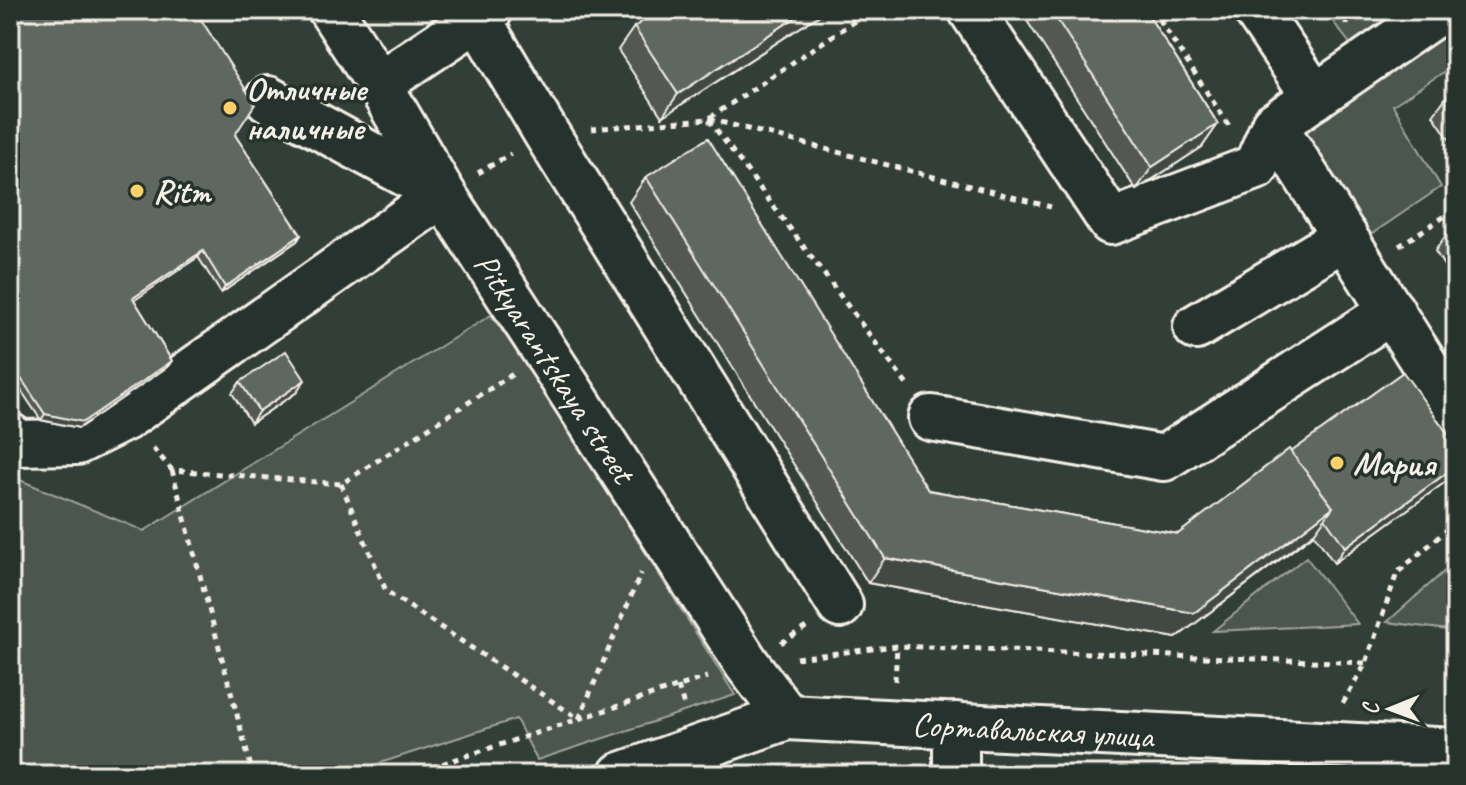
<svg xmlns="http://www.w3.org/2000/svg" width="1466" height="785" font-family="Caveat,sans-serif">
	<style>
		.green { fill: #4c564f; stroke: #a0a49c; stroke-width: 2 }
		.lines { fill: none; stroke-linecap: round; stroke-linejoin: round }
		.minor-casing { stroke: #f4f1e8; stroke-width: 50 }
		.path { stroke: #f4f1e8; stroke-width: 5; stroke-dasharray: 6 6; stroke-linecap: butt }
		.minor { stroke: #26332d; stroke-width: 44 }
		.wall { fill: #525953; stroke: #f4f1e8; stroke-width: 2 }
		.shaded-wall { fill: #424944; stroke: #f4f1e8; stroke-width: 2 }
		.building { fill: #5f6861; stroke: #f4f1e8; stroke-width: 2 }
		.poi-dot { fill: #ffd166; stroke: #26332d; stroke-width: 3 }
		.labels { text-anchor: middle; stroke-width: 7; stroke-linejoin: round; paint-order: stroke }
		.poi-label { font-size: 34px; font-weight: bold; fill: #f4f1e8; stroke: #26332d; text-anchor: start }
		.street-label { font-size: 34px; fill: #f4f1e8; stroke: #26332d }
	</style>
	<rect width="100%" height="100%" fill="#323e38"/>
	<filter id="ink" filterUnits="userSpaceOnUse"><feTurbulence type="fractalNoise" baseFrequency=".0125" numOctaves="2"/><feDisplacementMap in="SourceGraphic" scale="16" xChannelSelector="R" yChannelSelector="G"/><feConvolveMatrix kernelMatrix="1 2 1 2 8 2 1 2 1" color-interpolation-filters="sRGB"/></filter>
	<g filter="url(#ink)">
		<g class="green">
			<polygon points="1324,10 1421,10 1358,54"/>
			<polygon points="1456,11 1456,64 1393,105 1441,187 1354,246 1286,130"/>
			<polygon points="491,315 533,374 735,695 537,760 516,719 343,775 23,775 10,745 10,476 144,531"/>
			<polygon points="1306,557 1358,624 1213,631"/>
			<polygon points="1456,561 1456,631 1387,622"/>
		</g>
		<g class="lines">
			<defs>
				<g id="minor">
					<path id="s1" d="M331 10 379 84 443 194 747 664 787 717"/>
					<polyline points="473,10 546,133 840,605"/>
					<polyline points="971,10 1111,222 1256,167 1274,125 1441,10"/>
					<polyline points="1256,10 1315,97"/>
					<polyline points="379,84 490,10"/>
					<polyline points="1274,125 1456,414"/>
					<polyline points="1196,327 1345,237"/>
					<polyline points="931,418 1164,458 1392,311"/>
					<polyline points="10,436 15,443 77,442 125,418 443,194 268,99"/>
					<path id="s2" d="M621 775 787 717 1456 751"/>
					<polyline points="956,775 956,725"/>
				</g>
			</defs>
			<use href="#minor" class="minor-casing"/>
			<g class="path">
				<polyline points="1153,10 1229,126"/>
				<polyline points="1346,25 1348,10"/>
				<polyline points="709,119 1051,207"/>
				<polyline points="709,120 907,385"/>
				<polyline points="591,129 708,119 871,10"/>
				<polyline points="478,173 511,154"/>
				<polyline points="1399,246 1456,209"/>
				<polyline points="153,448 172,470 341,484 513,374"/>
				<polyline points="172,470 253,775"/>
				<polyline points="341,484 386,591 579,719 641,573"/>
				<polyline points="781,643 806,627"/>
				<polyline points="796,658 897,646 1366,663"/>
				<polyline points="895,681 897,646"/>
				<polyline points="678,687 685,709"/>
				<polyline points="1343,703 1366,663 1397,573 1456,522"/>
				<polyline points="408,775 707,677"/>
				<polyline points="891,775 891,763"/>
			</g>
			<use href="#minor" class="minor"/>
		</g>
		<g class="wall">
			<polygon points="10,10 235,135 301,235 297,241 221,293 198,257 134,300 172,361 167,367 79,428 41,420 10,374"/>
			<polygon points="827,10 662,117 618,50 634,27"/>
			<polygon points="1020,10 1145,10 1218,124 1202,147 1136,190"/>
			<polygon points="1456,88 1456,149 1433,115 1450,92"/>
			<polygon points="646,177 928,490 1178,534 1291,452 1456,445 1456,474 1334,563 1314,534 1176,638 868,583 629,202"/>
			<polygon points="1456,224 1456,285 1435,251 1452,226"/>
			<polygon points="240,382 297,392 251,423 232,393"/>
		</g>
		<g class="shaded-wall">
			<polygon points="807,10 827,10 662,117 678,94"/>
			<polygon points="1218,124 1202,147 1136,190 1152,167"/>
			<polygon points="301,235 297,241 221,293 225,287"/>
			<polygon points="203,251 198,257 129,304 133,298"/>
			<polygon points="172,361 167,367 79,428 41,420 45,414"/>
			<polygon points="305,380 297,392 251,423 259,411"/>
			<polygon points="1456,466 1455,475 1334,563 1345,547"/>
			<polygon points="1333,507 1315,532 1176,638 868,583 885,558 1194,613"/>
		</g>
		<g class="building">
			<polygon points="10,10 195,10 255,104 235,135 301,235 225,287 203,251 133,298 172,361 83,422 45,414 10,362"/>
			<polygon points="660,10 807,10 678,94 634,27"/>
			<polygon points="1051,10 1145,10 1218,124 1152,167"/>
			<polygon points="1456,88 1456,102 1450,92"/>
			<polygon points="708,138 928,490 1178,534 1289,449 1333,507 1194,613 885,558 646,177"/>
			<polygon points="286,351 305,380 259,411 240,382"/>
			<polygon points="1403,372 1456,445 1456,466 1345,547 1325,518 1333,507 1291,452"/>
		</g>
	</g>
	<g class="poi-dot">
		<circle cx="230" cy="108" r="8"/>
		<circle cx="137" cy="191" r="8"/>
		<circle cx="1337" cy="463" r="8"/>
	</g>
	<g class="labels">
		<g class="poi-label">
			<text x="246" y="100">Отличные<tspan x="246" dy="39">наличные</tspan></text>
			<text x="153" y="203">Ritm</text>
			<text x="1353" y="475">Мария</text>
		</g>
		<g class="street-label">
			<text dy="12" stroke="none"><textPath href="#s1" startOffset="422">Pitkyarantskaya street</textPath></text>
			<text dy="12" stroke="none"><textPath href="#s2" startOffset="422">Сортавальская улица</textPath></text>
		</g>
	</g>
	<rect width="1466" height="785" fill="none" stroke="#26332d" stroke-width="40"/>
	<rect x="20" y="20" width="1426" height="745" fill="none" stroke="#f4f1e8" stroke-width="3" filter="url(#ink)"/>
	<g transform="translate(1390 709) rotate(269)" stroke="#26332d" stroke-width="6" paint-order="stroke">
	<path d="M0-6L14 30L0 20L-14 30Z" fill="#f4f1e8"/>
	<text y="-12" font-size="22" font-weight="bold" text-anchor="middle" fill="#f4f1e8">С</text>
	</g>
</svg>
